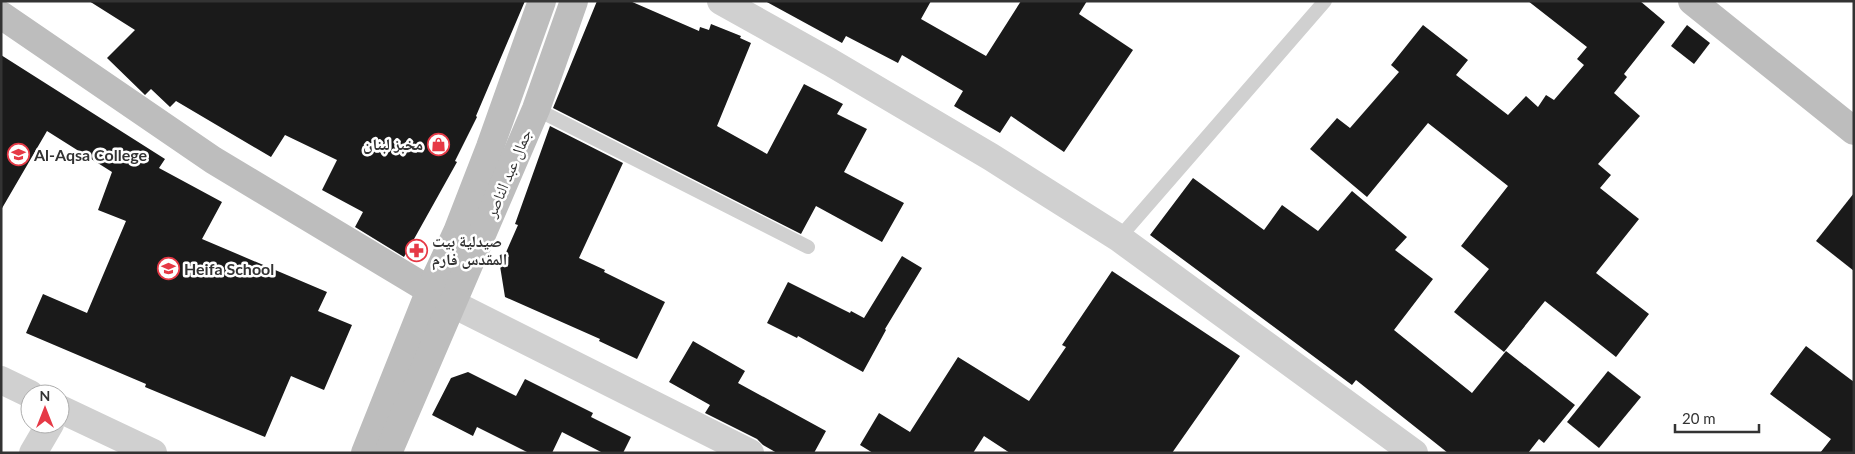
<svg xmlns="http://www.w3.org/2000/svg" width="1855" height="454" font-family="Lato,'Noto Naskh Arabic',sans-serif">
	<style>
		.building { fill: #1a1a1a }
		.lines { fill: none; stroke-linecap: round; stroke-linejoin: round }
		.lane { stroke: #d0d0d0; stroke-width: 14 }
		.street { stroke: #d0d0d0; stroke-width: 28 }
		.secondary { stroke: #bdbdbd; stroke-width: 28 }
		.labels { text-anchor: middle; stroke-width: 5; stroke-linejoin: round; paint-order: stroke }
		.poi-label { font-size: 16px; font-weight: bold; fill: #333; stroke: #fff; text-anchor: start }
		.street-label { font-size: 16px; fill: #333; stroke: #fff }
	</style>
	<rect width="100%" height="100%" fill="#fff"/>
	<g class="building">
		<polygon points="89,1 525,1 476,116 477,117 455,161 457,162 404,257 355,227 363,212 322,190 337,160 285,135 271,157 176,101 170,107 151,89 145,95 107,58 135,30"/>
		<polygon points="597,1 630,1 699,31 700,27 709,30 711,24 741,36 740,38 751,43 717,126 767,154 804,84 843,104 837,114 867,129 844,172 904,203 882,242 816,206 801,234 553,108"/>
		<polygon points="765,1 931,1 921,19 986,56 1021,1 1087,1 1079,14 1133,50 1064,152 1011,116 1000,133 954,106 963,91 902,55 898,63 846,36 842,43"/>
		<polygon points="1528,1 1640,1 1665,22 1624,74 1627,77 1614,93 1640,116 1598,164 1611,175 1600,188 1639,219 1596,273 1649,314 1616,357 1545,301 1504,352 1454,312 1489,269 1461,246 1508,186 1428,123 1367,197 1310,149 1337,118 1350,128 1399,72 1391,65 1423,25 1468,60 1456,75 1508,115 1526,96 1538,107 1546,95 1554,100 1584,65 1577,59 1587,47"/>
		<polygon points="1687,25 1710,43 1694,64 1671,46"/>
		<polygon points="1,55 165,159 159,168 222,202 202,239 327,292 318,311 352,325 324,390 291,376 265,437 145,387 146,384 26,333 43,294 87,313 126,221 98,210 112,172 47,131 1,210"/>
		<polygon points="550,126 623,163 579,258 605,270 604,272 665,302 637,359 599,341 600,339 505,297 500,266 518,225 515,224"/>
		<polygon points="1193,178 1264,230 1282,205 1318,231 1352,191 1407,237 1395,250 1433,279 1394,330 1472,393 1506,351 1575,405 1544,443 1539,439 1528,453 1448,453 1356,380 1352,385 1150,235"/>
		<polygon points="1854,193 1854,271 1816,241"/>
		<polygon points="902,256 922,268 885,329 886,330 863,372 798,336 797,338 767,323 788,282 850,313 851,311 864,318"/>
		<polygon points="1112,271 1240,356 1172,453 1010,453 984,436 973,453 873,453 860,445 879,413 910,432 958,357 1029,401 1066,347 1062,345"/>
		<polygon points="693,341 745,371 738,383 826,431 814,453 777,453 763,445 757,439 705,413 710,405 669,382"/>
		<polygon points="1806,346 1854,382 1854,453 1820,453 1831,439 1770,394"/>
		<polygon points="1608,371 1641,397 1599,448 1567,422"/>
		<polygon points="468,372 516,396 525,379 593,413 591,417 631,437 623,453 603,453 562,432 552,453 529,453 477,427 473,436 432,415 451,378"/>
	</g>
	<g class="lines">
		<g class="lane">
			<polyline points="536,109 808,247"/>
			<polyline points="1119,238 1325,1"/>
		</g>
		<g class="street">
			<polyline points="721,1 830,62 991,157 1119,238 1414,453"/>
			<polyline points="451,303 750,453"/>
			<polyline points="1,380 30,394"/>
			<polyline points="60,409 153,453"/>
			<polyline points="33,453 50,424"/>
		</g>
		<g class="secondary">
			<polyline points="1692,1 1854,131"/>
			<polyline points="1,15 213,160 451,303"/>
			<polyline points="365,453 430,290 457,232 490,147 542,1"/>
			<polyline points="388,453 536,109 574,1"/>
		</g>
	</g>
	<defs>
		<symbol id="shop-ring" viewBox="-11 -11 22 22"><circle r="9.5" fill="#fff" stroke="#e63946" stroke-width="1.5"/><path d="M-5-2.5h2.3a2.7 3.5 0 0 1 5.4 0H5L5.5 6h-11ZM-1.5-2.5h3a1.5 2.3 0 0 0-3 0Z" fill="#e63946"/></symbol>
		<symbol id="university-ring" viewBox="-11 -11 22 22"><circle r="9.5" fill="#fff" stroke="#e63946" stroke-width="1.5"/><path d="M0-5L7-2L0 1L-7-2ZM-4 1L0 2.5L4 1V4Q0 6-4 4Z" fill="#e63946"/></symbol>
		<symbol id="pharmacy-ring" viewBox="-11 -11 22 22"><circle r="9.5" fill="#fff" stroke="#e63946" stroke-width="1.5"/><path d="M-2-6h4v4h4v4h-4v4h-4v-4h-4v-4h4Z" fill="#e63946"/></symbol>
		<symbol id="school-ring" viewBox="-11 -11 22 22"><circle r="9.5" fill="#fff" stroke="#e63946" stroke-width="1.5"/><path d="M0-5L7-2L0 1L-7-2ZM-4 1L0 2.5L4 1V4Q0 6-4 4Z" fill="#e63946"/></symbol>
	</defs>
	<g fill-rule="evenodd">
		<use href="#shop-ring" x="426" y="132" width="25" height="25"/>
		<use href="#university-ring" x="6" y="142" width="25" height="25"/>
		<use href="#pharmacy-ring" x="404" y="238" width="25" height="25"/>
		<use href="#school-ring" x="156" y="256" width="25" height="25"/>
	</g>
	<g class="labels">
		<g class="poi-label">
			<text x="423" y="150" text-anchor="end">مخبز لبنان</text>
			<text x="34" y="161">Al-Aqsa College</text>
			<text x="432" y="247">صيدلية بيت<tspan x="432" dy="18">المقدس فارم</tspan></text>
			<text x="184" y="275">Heifa School</text>
		</g>
		<g class="street-label">
			<text transform="translate(508 173) rotate(-67)" y="6">جمال عبد الناصر</text>
		</g>
	</g>
	<rect width="1855" height="454" fill="none" stroke="#333333" stroke-width="5"/>
	<g transform="translate(45 409)"><circle r="24" fill="#ffffff" stroke="#adadad"/>
	<path d="M0-4L9 19L0 12L-9 19Z" fill="#e63946"/>
	<text y="-8" font-size="14" font-weight="bold" text-anchor="middle" fill="#333333">N</text>
	</g>
	<path d="M1675 424v8h84v-8" fill="none" stroke="#333333" stroke-width="2.5"/>
	<text x="1682" y="424" font-size="15" fill="#333333" stroke="#ffffff" stroke-width="4" paint-order="stroke">20 m</text>
</svg>
